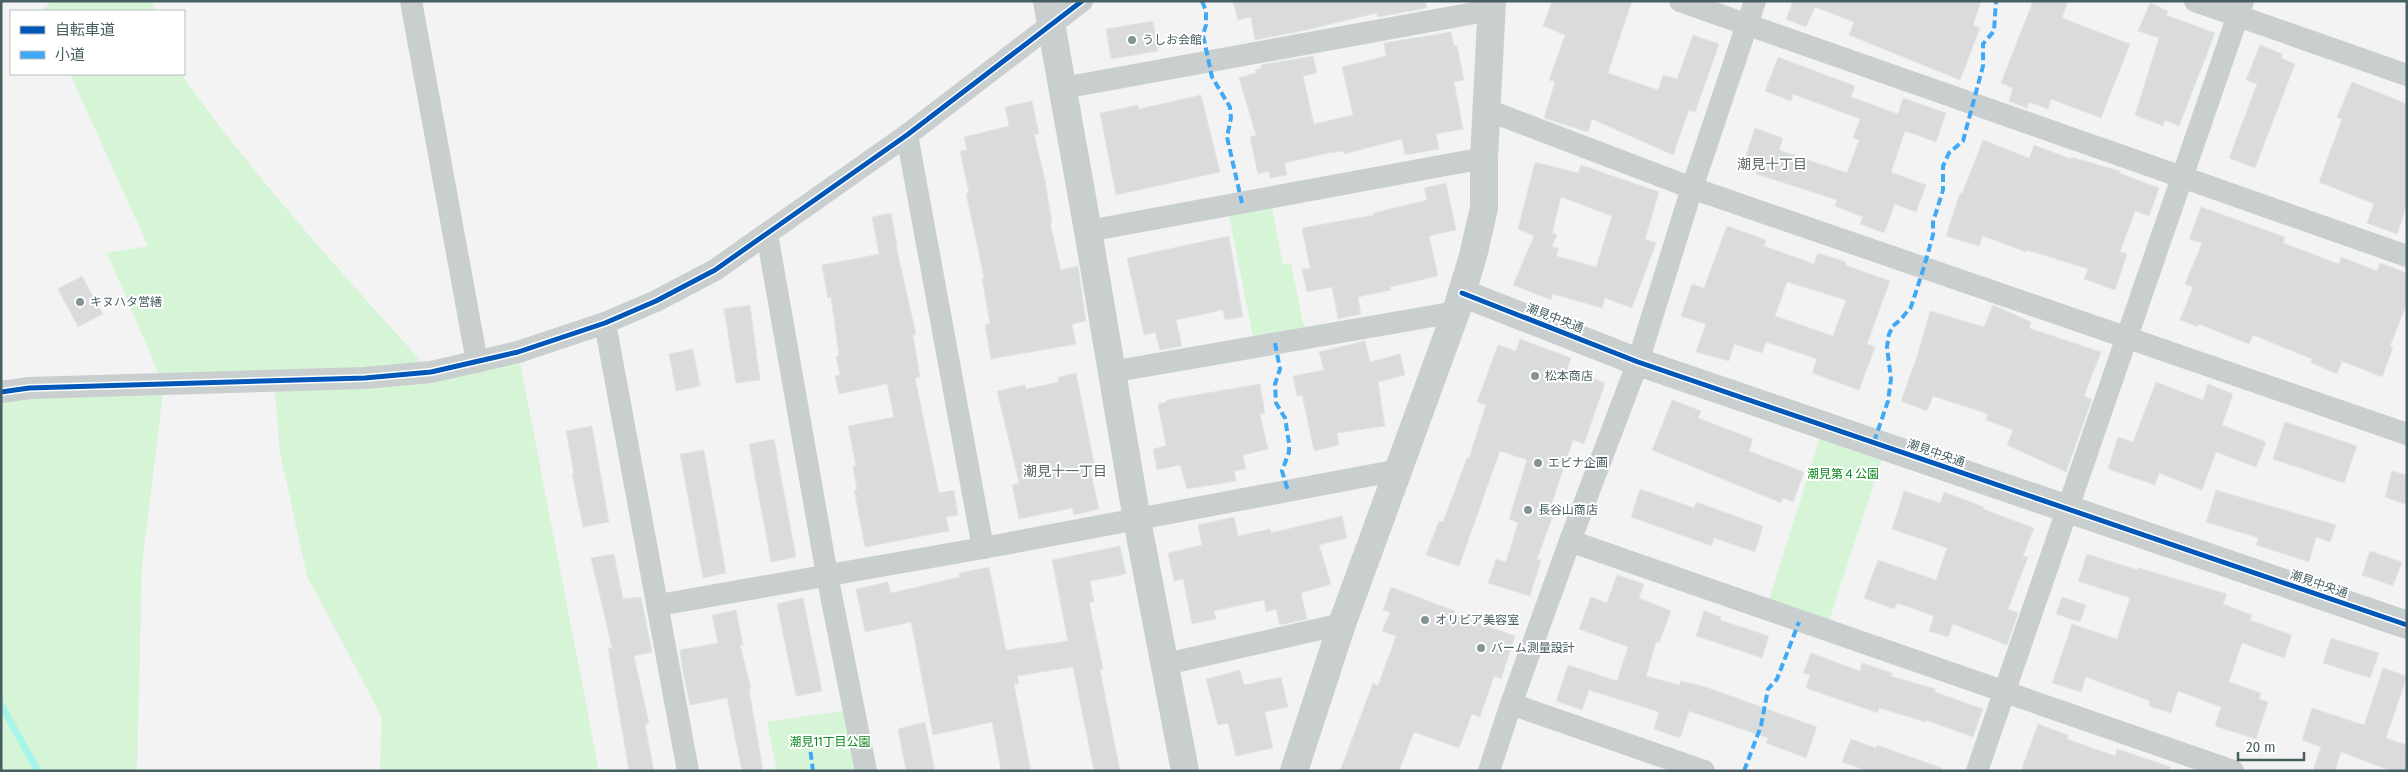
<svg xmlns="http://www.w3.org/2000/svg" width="2408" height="772" font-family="'Fira Sans Condensed','Noto Sans JP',sans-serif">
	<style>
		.green { fill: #d6f4d6 }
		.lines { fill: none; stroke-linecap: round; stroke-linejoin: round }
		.stream { stroke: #a7f4e8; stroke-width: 7 }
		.building { fill: #dadcdc; stroke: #e4e5e6; fill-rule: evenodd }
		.minor { stroke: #c9cecf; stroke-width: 22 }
		.tertiary { stroke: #c9cecf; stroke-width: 28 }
		.quiet { stroke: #3fa9f5; stroke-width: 4; stroke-dasharray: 8 4; stroke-linecap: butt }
		.cycleway-casing { stroke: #fff; stroke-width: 8 }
		.cycleway { stroke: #0057b8; stroke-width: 5 }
		.poi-dot { fill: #839395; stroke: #fff; stroke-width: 2 }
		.labels { text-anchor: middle; stroke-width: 4; stroke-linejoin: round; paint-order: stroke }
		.poi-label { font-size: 12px; fill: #475f62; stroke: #fff; text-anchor: start }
		.street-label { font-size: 12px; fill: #475f62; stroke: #fff }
		.park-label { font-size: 12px; fill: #0e871e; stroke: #fff }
		.neighbourhood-label { font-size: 14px; fill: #5d6668; stroke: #fff }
	</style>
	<rect width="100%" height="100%" fill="#f3f3f3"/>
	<g class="green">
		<polygon points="52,1 152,1 155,11 42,11"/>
		<path d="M70 74H181C256 179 344 276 431 372L518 352 599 771H380L382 717 307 576 280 452 274 381 164 385 142 565 137 771H1V392L163 384 107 253 148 246Z"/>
		<polygon points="1270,198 1283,265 1291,263 1306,337 1255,347 1227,205"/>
		<polygon points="1824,425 1886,446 1826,630 1766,609"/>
		<polygon points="854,709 866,771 777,771 767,722"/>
	</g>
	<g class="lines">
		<polyline class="stream" points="1,705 38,771"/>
	</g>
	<g class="building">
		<polygon points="1233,1 1425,1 1427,8 1378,17 1377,13 1306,30 1255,40 1251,17 1238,20"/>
		<polygon points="1552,1 1632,1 1608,73 1658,90 1663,75 1677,79 1693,35 1719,44 1695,112 1689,110 1673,155 1592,119 1588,132 1544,118 1555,82 1549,80 1565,35 1543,26"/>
		<polygon points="1793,1 1981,1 1973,25 1980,28 1960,80 1849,35 1854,22 1815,7 1806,27 1786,19"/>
		<polygon points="2033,1 2068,1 2062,18 2130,44 2101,118 2051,99 2048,109 2029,102 2027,108 2009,101 2013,88 2001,83"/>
		<polygon points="2150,3 2168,11 2166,15 2215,33 2179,126 2165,120 2163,126 2135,115 2159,38 2138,31"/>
		<polygon points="1153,21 1158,51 1111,59 1106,29"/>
		<polygon points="1451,32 1454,46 1457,45 1464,80 1454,82 1463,129 1436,134 1439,149 1405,155 1402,139 1344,154 1344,151 1328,153 1285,163 1287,175 1270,178 1269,171 1258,174 1250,137 1256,135 1239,78 1256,73 1255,70 1261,68 1261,65 1313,56 1317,73 1303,76 1314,124 1353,115 1342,67 1386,56 1384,43"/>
		<polygon points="2260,45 2282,54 2281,58 2295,64 2255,168 2229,158 2257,84 2246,80"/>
		<polygon points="1778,57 1855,86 1851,97 1898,114 1903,98 1946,113 1936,142 1905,131 1891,172 1926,185 1916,212 1895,204 1884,233 1860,224 1863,217 1835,206 1837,200 1756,174 1760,163 1745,158 1755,128 1783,138 1779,150 1847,173 1859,140 1853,138 1860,119 1793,94 1791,101 1765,91"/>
		<polygon points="2352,82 2407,104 2407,205 2397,234 2367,223 2374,204 2319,182 2342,119 2337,117"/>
		<polygon points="1201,95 1220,172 1116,195 1100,113 1138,105 1139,109"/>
		<polygon points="1032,101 1039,134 1034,134 1045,180 1052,223 1050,223 1061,270 1078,266 1086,321 1072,324 1076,344 991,359 985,325 990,324 982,278 984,278 966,193 969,193 960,151 967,150 964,137 1009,126 1005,107"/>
		<polygon points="1983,140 2029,158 2034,145 2071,159 2071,157 2120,171 2119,173 2159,188 2149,216 2135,211 2120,252 2127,254 2115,290 2084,279 2088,269 2027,250 2026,252 1983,236 1979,246 1946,236 1960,193 1962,194"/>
		<path d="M1535 162 1578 173 1581 165 1659 192 1645 239 1656 243 1632 308 1605 298 1602 308 1553 294 1551 300 1513 285 1534 236 1518 229ZM1561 197 1612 216 1596 267 1556 256 1559 249 1552 246 1557 235 1552 233Z"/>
		<polygon points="1446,183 1456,230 1429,236 1438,276 1390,287 1391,290 1358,297 1361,314 1338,319 1332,287 1307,292 1302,269 1310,268 1302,228 1374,215 1374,213 1427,200 1424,188"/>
		<polygon points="2201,207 2285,237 2283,243 2339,264 2341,257 2377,271 2380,263 2407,273 2407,303 2390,346 2393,348 2382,377 2342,361 2337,374 2310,362 2312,359 2253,335 2249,344 2199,324 2198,327 2180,320 2193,287 2185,284 2202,243 2189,239"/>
		<polygon points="891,213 897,245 896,246 916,334 913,335 920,377 915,378 939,493 954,490 958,515 946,517 949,531 865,547 854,490 857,490 853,466 856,466 848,426 894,417 887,384 839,394 835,376 840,375 836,356 839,355 831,297 828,298 822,265 879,254 872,217"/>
		<path d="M1727 226 1766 240 1764 246 1814 264 1818 253 1846 262 1845 265 1890 281 1867 344 1875 347 1859 390 1812 373 1817 359 1766 342 1762 353 1734 344 1729 361 1696 352 1706 324 1681 316 1692 284 1704 288ZM1787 282 1846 300 1833 336 1775 316Z"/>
		<polygon points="1229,236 1243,317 1225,320 1223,310 1176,320 1182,346 1160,350 1155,332 1144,335 1127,258"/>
		<polygon points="82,276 103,314 78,327 58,289"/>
		<polygon points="750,305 760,380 736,383 724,309"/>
		<polygon points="1993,305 2031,322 2029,328 2101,352 2084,396 2092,399 2066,472 2007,445 2013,430 1986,420 1988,414 1933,396 1927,411 1901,401 1918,354 1930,311 1984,327"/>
		<polygon points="1520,339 1571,358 1567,369 1605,383 1584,444 1573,440 1552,503 1557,505 1537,559 1541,560 1530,596 1488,583 1496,559 1506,562 1518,523 1509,519 1527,460 1500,451 1459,566 1426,555 1439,521 1443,522 1467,458 1469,458 1486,405 1477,402 1498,345 1516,351"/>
		<polygon points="1365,341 1370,362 1400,354 1405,375 1378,382 1385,426 1337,433 1339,445 1314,451 1302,395 1297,396 1293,376 1324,370 1319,352"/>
		<polygon points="693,349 700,386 676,391 669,354"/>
		<polygon points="1076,373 1094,463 1089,464 1099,509 1074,515 1072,508 1019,519 1012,485 1019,483 997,391 1025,385 1026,389 1059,382 1058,377"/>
		<polygon points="2156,382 2203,400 2208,384 2233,394 2222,425 2266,442 2256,467 2216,452 2202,490 2159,473 2155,485 2108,469 2118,437 2133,442"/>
		<polygon points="1260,384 1265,413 1260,414 1268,449 1243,455 1246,469 1234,471 1236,481 1187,489 1180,465 1157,470 1153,449 1166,446 1158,404 1167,402 1166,400"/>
		<polygon points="1672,400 1701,411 1698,418 1753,439 1749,451 1804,472 1793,502 1783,498 1781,503 1652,450"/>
		<polygon points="2285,422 2357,446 2344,483 2273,459"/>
		<polygon points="592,426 609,522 583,527 572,474 574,474 566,431"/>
		<polygon points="774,439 796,557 771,562 749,444"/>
		<polygon points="704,450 726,573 703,578 680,454"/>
		<polygon points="2392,471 2407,475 2407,505 2385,497"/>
		<polygon points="1640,489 1694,508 1696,502 1763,526 1755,552 1714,538 1712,546 1631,517"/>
		<polygon points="2216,490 2336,525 2330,542 2316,537 2309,562 2256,545 2259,538 2206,522"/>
		<polygon points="1904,491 1940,503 1944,492 1984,507 1983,509 2034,528 2023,556 2028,557 2008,609 2018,613 2007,645 1953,624 1948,637 1929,631 1934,616 1897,603 1894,609 1864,598 1878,560 1936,580 1947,548 1892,529"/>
		<polygon points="1342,516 1347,538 1319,545 1331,584 1301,593 1307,619 1280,625 1276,609 1266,612 1264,600 1214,611 1216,619 1192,624 1183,579 1174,581 1168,553 1202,545 1198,525 1234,517 1238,536 1270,529 1271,533"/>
		<polygon points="1120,546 1126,574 1090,581 1094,602 1089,602 1103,669 1100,670 1120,771 1094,771 1073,667 1017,676 1019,684 1014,684 1031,771 1001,771 992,722 933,735 911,622 865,632 856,589 888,582 891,593 960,577 959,573 989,567 1006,650 1068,641 1052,560"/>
		<polygon points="2370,551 2402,562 2393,586 2362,575"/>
		<polygon points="614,554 623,599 641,597 652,652 634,656 649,723 645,724 654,771 629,771 608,648 612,648 591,558"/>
		<polygon points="2087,554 2138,570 2139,568 2227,594 2223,604 2252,615 2250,620 2292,635 2284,658 2242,643 2229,682 2261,693 2259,699 2268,702 2256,739 2215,726 2221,707 2178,691 2171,713 2149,706 2150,701 2086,677 2081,692 2052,683 2072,624 2117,639 2130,598 2078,581"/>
		<polygon points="1617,575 1644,584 1639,598 1671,611 1659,643 1656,642 1646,676 1679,685 1681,681 1706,687 1817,727 1806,758 1766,743 1768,738 1689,711 1680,738 1654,729 1659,712 1589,690 1582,710 1556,701 1568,665 1617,681 1628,647 1579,629 1591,597 1607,603"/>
		<polygon points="1391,587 1455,611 1454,615 1515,636 1501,679 1494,676 1480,717 1472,714 1459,748 1414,732 1399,771 1340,771 1373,683 1378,686 1396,636 1382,631 1390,612 1383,610"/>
		<polygon points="2062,597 2086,605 2080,622 2056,614"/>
		<polygon points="803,598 822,691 796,696 777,604"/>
		<polygon points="736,610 743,645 740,645 751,688 749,689 763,771 742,771 727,698 690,705 682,666 680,650 718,643 712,615"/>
		<polygon points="1704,611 1721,617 1720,620 1769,636 1762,658 1696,636"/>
		<polygon points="2331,638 2379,653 2370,678 2323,663"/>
		<polygon points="1811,653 1860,671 1862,663 1892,673 1891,676 1935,689 1935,692 1983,709 1973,737 1926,720 1926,722 1879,708 1878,713 1806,688 1810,675 1803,673"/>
		<polygon points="2383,668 2407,676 2386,738 2407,745 2407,771 2391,771 2341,752 2335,771 2313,771 2321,747 2302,740 2312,708 2364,725"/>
		<polygon points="1240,670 1244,685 1281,677 1288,707 1265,712 1273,748 1236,756 1228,723 1218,725 1206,679"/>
		<polygon points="925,722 935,771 906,771 898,729"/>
		<polygon points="2038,724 2068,735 2067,739 2115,756 2117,749 2171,767 2170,771 2021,771"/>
		<polygon points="1851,739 1876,748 1877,745 1942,768 1941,771 1867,771 1842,762"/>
	</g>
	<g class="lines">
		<g class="minor">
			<polyline points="411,1 477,362"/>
			<polyline points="1680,1 2407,256"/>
			<polyline points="2195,1 2407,75"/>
			<polyline points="1063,88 1491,10"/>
			<polyline points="1487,110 1692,188 2407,434"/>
			<polyline points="907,135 983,548"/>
			<polyline points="1088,231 1484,158"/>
			<polyline points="767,234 827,575 866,771"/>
			<polyline points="605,323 688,771"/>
			<polyline points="1111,372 1456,312"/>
			<polyline points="1,392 29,388 365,378 431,372 518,352 605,323 656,301 715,270 907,135 1082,1"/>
			<polyline points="1570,541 2233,771"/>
			<polyline points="659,605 983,548 1399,470"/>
			<polyline points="1166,664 1342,624"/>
			<polyline points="1511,704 1704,771"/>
			<polyline points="1489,771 1511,704 1570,541 1638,362 1692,188 1755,1"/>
			<polyline points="1977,771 2243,1"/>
		</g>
		<g class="tertiary">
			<polyline points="1047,1 1088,231 1137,520 1185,771"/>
			<polyline points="1462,293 1638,362 2407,625"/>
			<polyline points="1294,771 1342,624 1456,312 1473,256 1484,208 1484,158 1492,1"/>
		</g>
		<g class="quiet">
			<polyline points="1202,1 1206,11 1206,25 1203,35 1212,77 1230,107 1231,118 1227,137 1242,203"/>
			<polyline points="1275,343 1280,369 1275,384 1276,403 1285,418 1289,443 1289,452 1282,471 1288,491"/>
			<polyline points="1874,442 1888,401 1891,379 1887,347 1889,334 1893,326 1901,319 1911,307 1924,267 1933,235 1933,222 1943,190 1943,166 1949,153 1963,141 1983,66 1983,44 1994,31 1996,1"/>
			<polyline points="809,740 813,771"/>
			<polyline points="1744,771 1761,726 1768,689 1777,679 1799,622"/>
		</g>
		<defs>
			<g id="cycleway">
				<polyline points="1462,293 1638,362 2407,625"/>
				<polyline points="1,392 29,388 365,378 431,372 518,352 605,323 656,301 715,270 907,135 1082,1"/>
			</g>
		</defs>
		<use href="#cycleway" class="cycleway-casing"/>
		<use href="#cycleway" class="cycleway"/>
	</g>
	<g class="poi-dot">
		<circle cx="1132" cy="40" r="5"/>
		<circle cx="80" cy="302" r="5"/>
		<circle cx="1535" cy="376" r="5"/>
		<circle cx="1538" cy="463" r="5"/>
		<circle cx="1528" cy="510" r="5"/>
		<circle cx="1425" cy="620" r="5"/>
		<circle cx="1481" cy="648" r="5"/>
	</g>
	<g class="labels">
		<g class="poi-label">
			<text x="1142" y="44">うしお会館</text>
			<text x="90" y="306">キヌハタ営繕</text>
			<text x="1545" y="380">松本商店</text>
			<text x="1548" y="467">エビナ企画</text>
			<text x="1538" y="514">長谷山商店</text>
			<text x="1435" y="624">オリビア美容室</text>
			<text x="1491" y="652">バーム測量設計</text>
		</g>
		<g class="street-label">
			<text transform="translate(1555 318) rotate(21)" y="4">潮見中央通</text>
			<text transform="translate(1936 453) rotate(19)" y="4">潮見中央通</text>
			<text transform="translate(2319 584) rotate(19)" y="4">潮見中央通</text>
		</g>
		<g class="park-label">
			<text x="1843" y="478">潮見第４公園</text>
			<text x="830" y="746">潮見11丁目公園</text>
		</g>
		<g class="neighbourhood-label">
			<text x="1772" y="169">潮見十丁目</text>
			<text x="1065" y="476">潮見十一丁目</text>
		</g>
	</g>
	<rect width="2408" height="772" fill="none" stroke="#475f62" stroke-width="5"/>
	<rect x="10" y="10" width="175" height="65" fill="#ffffff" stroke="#b5bfc0"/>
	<rect x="20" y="26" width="25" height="8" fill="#0057b8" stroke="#b5bfc0"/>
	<text x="55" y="35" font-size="15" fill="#475f62">自転車道</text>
	<rect x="20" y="51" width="25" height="8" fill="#3fa9f5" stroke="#b5bfc0"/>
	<text x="55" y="60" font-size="15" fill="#475f62">小道</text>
	<path d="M2238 752v8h66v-8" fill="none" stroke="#475f62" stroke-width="2.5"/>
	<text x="2246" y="752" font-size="15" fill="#475f62" stroke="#ffffff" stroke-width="4" paint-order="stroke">20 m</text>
</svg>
